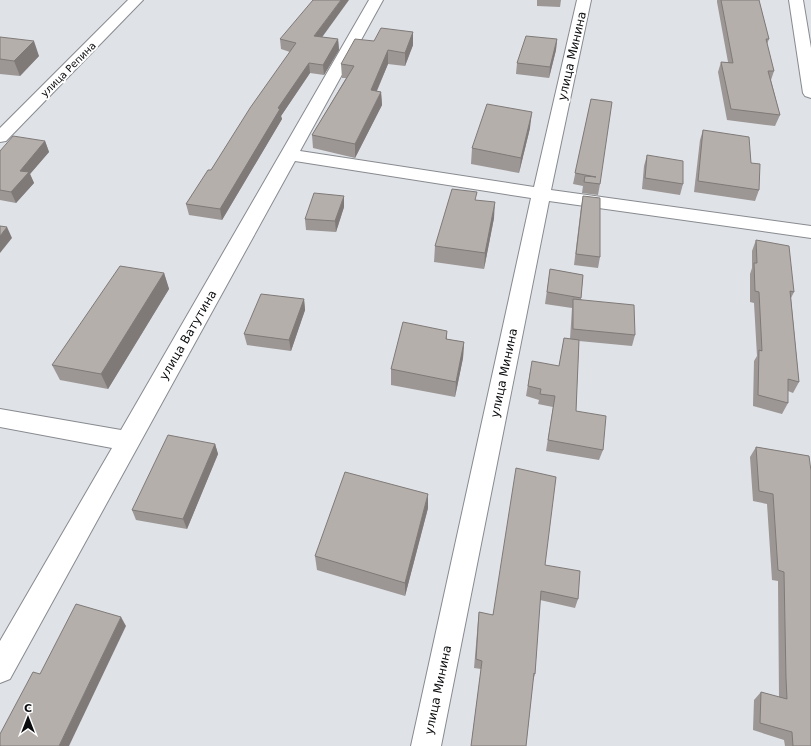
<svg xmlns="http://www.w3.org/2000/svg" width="811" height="746" font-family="'DejaVu Sans',sans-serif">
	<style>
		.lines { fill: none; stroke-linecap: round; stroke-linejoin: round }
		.street-casing { stroke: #878a8f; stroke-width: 2 }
		.street { fill: #fff; fill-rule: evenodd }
		.wall { fill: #9c9694 }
		.shaded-wall { fill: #7f7a78 }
		.building { fill: #b5afac; stroke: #7f7a78 }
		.labels { text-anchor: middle; stroke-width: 4; stroke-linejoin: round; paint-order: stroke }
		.far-street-label { font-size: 10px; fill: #0b0c0e; stroke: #fff }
		.street-label { font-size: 12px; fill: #0b0c0e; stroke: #fff }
	</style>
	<rect width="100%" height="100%" fill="#dfe2e7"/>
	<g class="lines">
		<defs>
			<g id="street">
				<polygon points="128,0 143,0 6,141 0,142 0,128"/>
				<polygon points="369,0 383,0 300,151 534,187 577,0 591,0 551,190 811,226 811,238 549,201 441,746 411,746 531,198 295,161 10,679 0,683 0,641 112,448 0,427 0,409 121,430"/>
				<polygon points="789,0 803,0 811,48 811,98 805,96 803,93"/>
			</g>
		</defs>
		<use href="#street" class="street-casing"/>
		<use href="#street" class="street"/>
	</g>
	<g class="wall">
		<polygon points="537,0 561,0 560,7 537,6"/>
		<polygon points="717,0 759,0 769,39 767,44 774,71 771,80 780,115 775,126 727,120 718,72 721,62 728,62 717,2"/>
		<polygon points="413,32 413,45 405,66 388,64 377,91 381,92 382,105 355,158 313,148 312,135 346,78 342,78 341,64 374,41"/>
		<polygon points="0,37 39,56 20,76 0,74"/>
		<polygon points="322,37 338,39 339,50 324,75 310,73 281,116 282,119 222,220 189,215 186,204 211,170 290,52 281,49 280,39"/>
		<polygon points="557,39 556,50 549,78 516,74 517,63"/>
		<polygon points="591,99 600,184 598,195 582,193 583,186 573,184"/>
		<polygon points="530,128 519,173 471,164 472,148"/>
		<polygon points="703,130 751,163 759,190 755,201 694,192 700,140"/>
		<polygon points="45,141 49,152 30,174 34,183 16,203 0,200 0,151"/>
		<polygon points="647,155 683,184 680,195 642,189 644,166"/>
		<polygon points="583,196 600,257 598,268 574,265 581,207"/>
		<polygon points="476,200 494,218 484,269 434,262 435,246"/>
		<polygon points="344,207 336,232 306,230 305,219"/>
		<polygon points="756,240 794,292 791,298 799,382 793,393 788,391 788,403 782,414 753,406 754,361 757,356 754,303 750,302 750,274 752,268 752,251"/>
		<polygon points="550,269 583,275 581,299 635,335 632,346 579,341 576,411 603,450 599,460 546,451 553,407 538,404 539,400 526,396 530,372 559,366 564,338 570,339 572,308 545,304"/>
		<polygon points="164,273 169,289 108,389 60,380 52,365"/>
		<polygon points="304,299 305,310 291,351 247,345 244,334"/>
		<polygon points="447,331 447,339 464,342 463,358 455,397 391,385 391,369"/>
		<polygon points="215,444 218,454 187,529 136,520 132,510"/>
		<polygon points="756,447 809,456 811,746 785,746 784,740 753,730 754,700 761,692 779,697 778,581 772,580 767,504 753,501 750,457"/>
		<polygon points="428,508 405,596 317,570 315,556"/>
		<polygon points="545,565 578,599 575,608 540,600 535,674 533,681 526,746 471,746 481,669 474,668 478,621 479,612 492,615"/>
	</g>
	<g class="shaded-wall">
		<polygon points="341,0 349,0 315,47 314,36"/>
		<polygon points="413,32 413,45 405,66 405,53"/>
		<polygon points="338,39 339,50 324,75 323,65"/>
		<polygon points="557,39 556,50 549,78 550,67"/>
		<polygon points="34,41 39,56 20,76 14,61"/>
		<polygon points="388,50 388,64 371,104 371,90"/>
		<polygon points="309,63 310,73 281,116 282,119 222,220 220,209 278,108"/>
		<polygon points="381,92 382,105 355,158 355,144"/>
		<polygon points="532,112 530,128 519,173 521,158"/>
		<polygon points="45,141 49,152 30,174 34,183 16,203 11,192 20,171"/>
		<polygon points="344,196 344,207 336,232 335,221"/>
		<polygon points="495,202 494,218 484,269 485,253"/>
		<polygon points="7,227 12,238 0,253 0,236"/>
		<polygon points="164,273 169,289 108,389 101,374"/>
		<polygon points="304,299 305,310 291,351 289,340"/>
		<polygon points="464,342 463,358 455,397 456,382"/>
		<polygon points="215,444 218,454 187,529 183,519"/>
		<polygon points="428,494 428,508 405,596 405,583"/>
		<polygon points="121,617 126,626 69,746 59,746"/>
	</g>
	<g class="building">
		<polygon points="313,0 341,0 314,36 338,39 323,65 309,63 278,108 280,109 220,209 186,204 208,170 211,170 250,108 296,43 280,39"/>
		<polygon points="721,0 759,0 769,39 766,39 774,71 768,71 780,115 731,109 721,62 733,63"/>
		<polygon points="381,28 413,32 405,53 388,50 371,90 381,92 355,144 312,135 354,66 341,64 355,39 374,41"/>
		<polygon points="526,36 557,39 550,67 517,63"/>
		<polygon points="0,37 34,41 14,61 0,59"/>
		<polygon points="591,99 612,102 600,184 584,182 585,176 596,177 575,173"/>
		<polygon points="487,104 532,112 521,158 472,148"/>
		<polygon points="703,130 749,137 751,163 760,164 759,190 698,181"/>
		<polygon points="13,136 45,141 20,171 29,172 11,192 0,190 0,151"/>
		<polygon points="647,155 683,161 683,184 645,178"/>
		<polygon points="452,189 477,192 475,200 495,202 485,253 435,246"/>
		<polygon points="314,193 344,196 335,221 305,219"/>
		<polygon points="583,196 600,198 600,257 576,254"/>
		<polygon points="0,226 7,227 0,236"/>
		<polygon points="756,240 789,246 794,292 790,291 799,382 788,379 788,403 758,395 759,350 762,351 759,292 755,291 754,263 757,263"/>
		<polygon points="120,266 164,273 101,374 52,365"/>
		<polygon points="550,269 583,275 581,298 547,292"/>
		<polygon points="261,294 304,299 289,340 244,334"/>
		<polygon points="573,299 634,305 635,335 573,329"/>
		<polygon points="403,322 447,331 446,339 464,342 456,382 391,369"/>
		<polygon points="564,338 579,340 576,411 606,416 603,450 548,440 555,396 540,394 541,389 528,386 532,361 559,366"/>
		<polygon points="168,435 215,444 183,519 132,510"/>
		<polygon points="756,447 809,456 811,471 811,746 793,746 792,732 760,723 761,692 787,699 786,678 784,572 778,570 773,494 759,491"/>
		<polygon points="516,468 556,477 545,565 580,571 578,599 541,591 535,674 534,673 526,746 471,746 482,661 476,659 479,612 493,615"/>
		<polygon points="345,472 428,494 405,583 315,556"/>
		<polygon points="76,604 121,617 59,746 0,746 0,734 33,672 40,674"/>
	</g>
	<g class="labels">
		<g class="far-street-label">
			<text transform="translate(68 69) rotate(-45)" y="4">улица Репина</text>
		</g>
		<g class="street-label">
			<text transform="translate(572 56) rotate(-77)" y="4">улица Минина</text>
			<text transform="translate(188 335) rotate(-60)" y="4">улица Ватутина</text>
			<text transform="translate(504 373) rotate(-78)" y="4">улица Минина</text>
			<text transform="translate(438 690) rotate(-78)" y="4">улица Минина</text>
		</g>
	</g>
	<g transform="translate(28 718)" stroke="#ffffff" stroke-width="3" paint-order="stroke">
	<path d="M0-3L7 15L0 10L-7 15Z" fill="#0b0c0e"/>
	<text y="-6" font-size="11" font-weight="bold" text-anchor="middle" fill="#0b0c0e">С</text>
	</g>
</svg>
